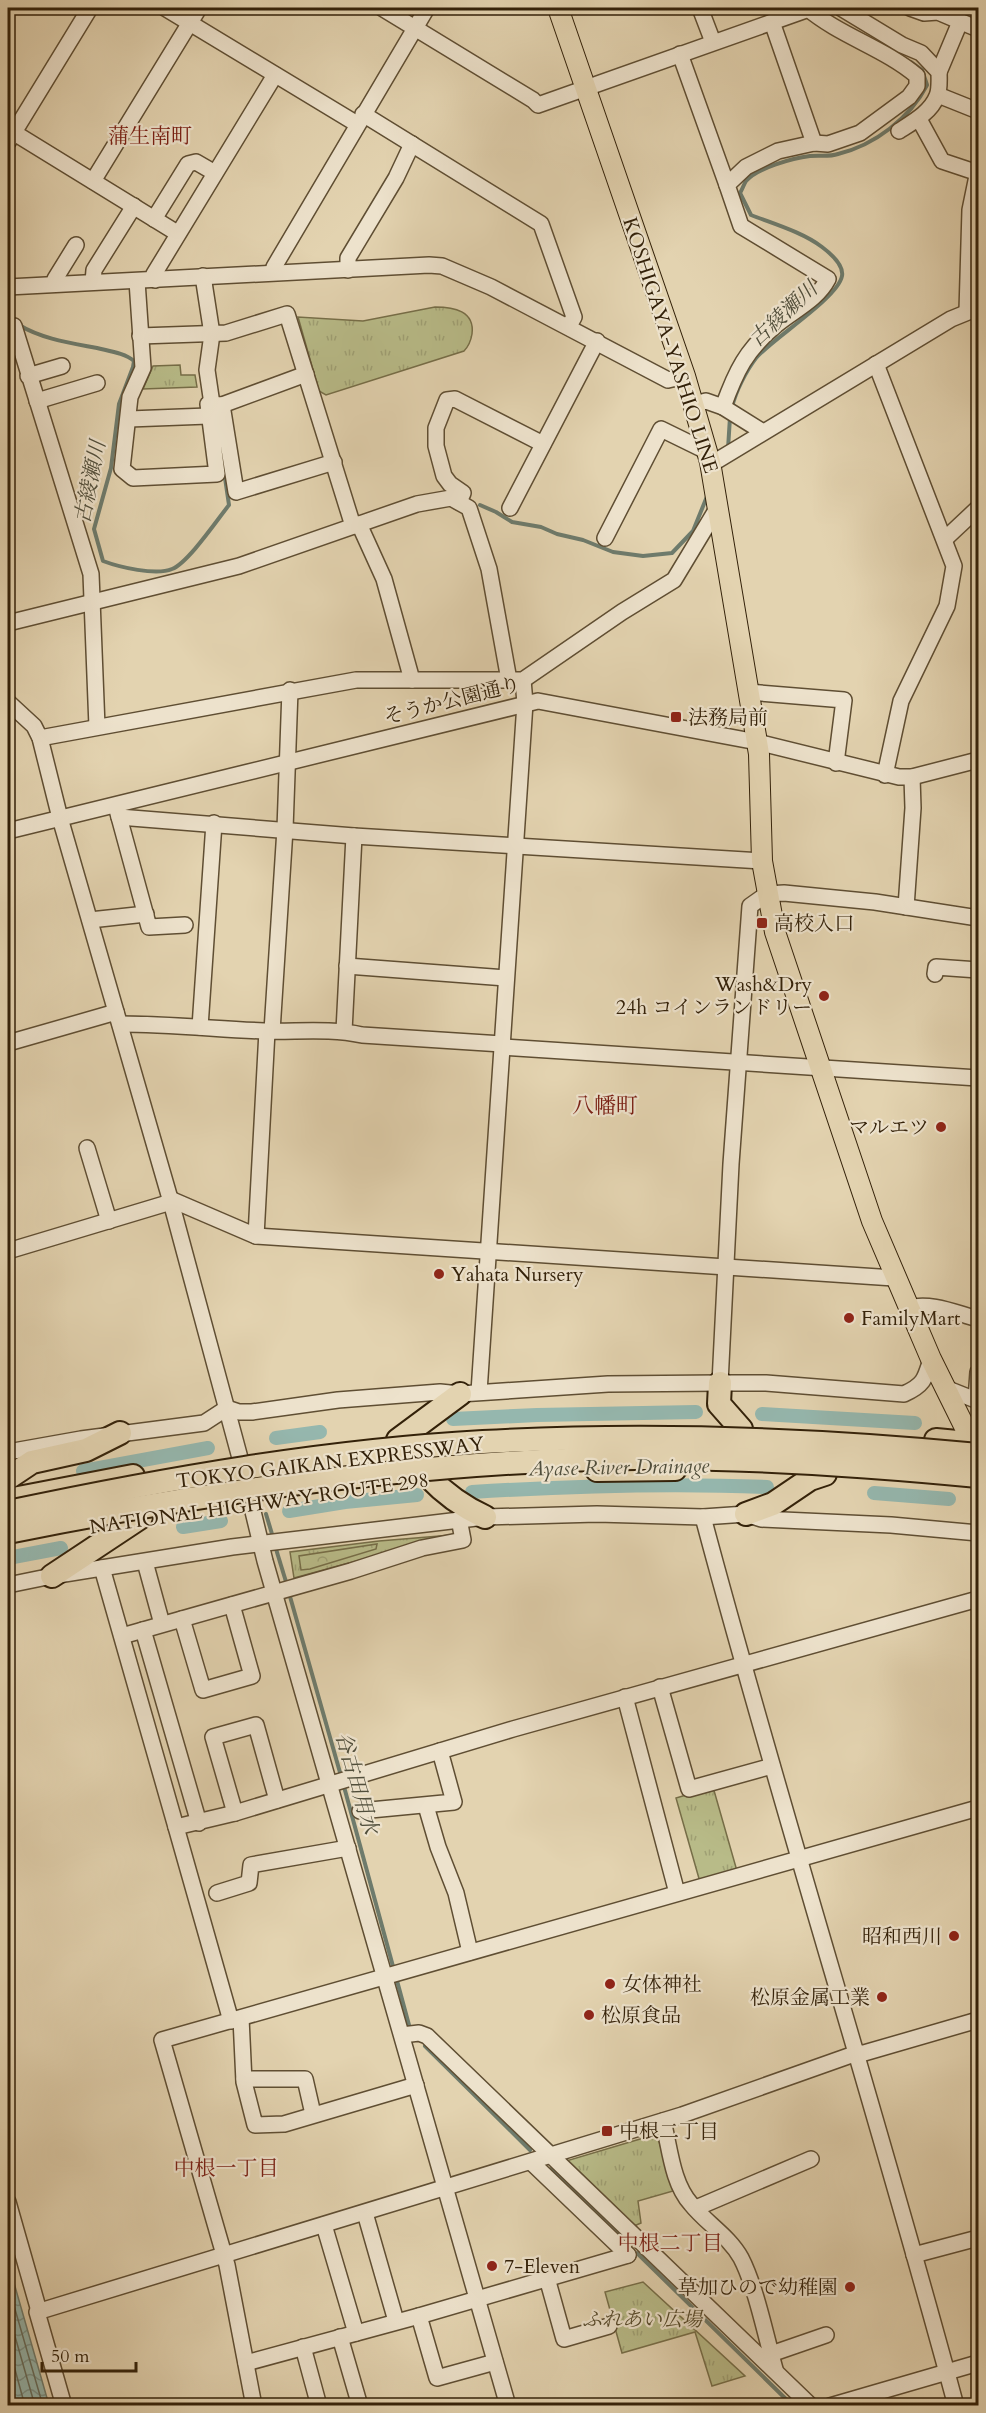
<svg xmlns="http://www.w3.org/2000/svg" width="986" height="2413" font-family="Cardo,'Noto Serif JP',serif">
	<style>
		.grass { fill: url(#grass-tufts); stroke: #766e48; stroke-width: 1.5 }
		.forest { fill: url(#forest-crowns); stroke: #766e48; stroke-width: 1.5 }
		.water { fill: url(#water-waves); stroke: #6e7b6c; stroke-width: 1.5 }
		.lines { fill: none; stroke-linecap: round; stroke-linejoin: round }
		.shore { stroke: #646c5c; stroke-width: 1.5 }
		.stream { stroke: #6e7b6c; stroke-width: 4 }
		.canal { stroke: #95b7ae; stroke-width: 14 }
		.minor-casing { stroke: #5f4e33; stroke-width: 18 }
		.major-casing { stroke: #332109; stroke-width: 22 }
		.highway-casing { stroke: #332109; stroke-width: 26 }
		.minor { stroke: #ede2cc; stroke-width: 15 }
		.major { stroke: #e3d3b0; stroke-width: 20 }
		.highway { stroke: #e3d3b0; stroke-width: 22 }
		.highway-bridge-casing { stroke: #332109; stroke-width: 26; stroke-linecap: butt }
		.highway-bridge { stroke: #e3d3b0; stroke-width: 22 }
		.poi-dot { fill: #8f2418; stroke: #ede2cc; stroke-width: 2 }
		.labels { text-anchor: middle; stroke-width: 4.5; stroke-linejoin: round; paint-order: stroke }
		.street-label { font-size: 20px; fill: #332109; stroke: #ede2cc }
		.poi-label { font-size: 20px; fill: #332109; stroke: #ede2cc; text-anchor: start }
		.park-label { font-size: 20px; font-style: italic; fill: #544829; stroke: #ede2cc }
		.neighbourhood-label { font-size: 21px; fill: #7a1f14; stroke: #ede2cc }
		.water-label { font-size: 21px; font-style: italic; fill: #504e3b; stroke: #ede2cc }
		.quarter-label { font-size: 22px; fill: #7a1f14; stroke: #ede2cc }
	</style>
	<defs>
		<pattern id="grass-tufts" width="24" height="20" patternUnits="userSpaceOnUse" patternTransform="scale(1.5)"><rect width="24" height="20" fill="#b8bb88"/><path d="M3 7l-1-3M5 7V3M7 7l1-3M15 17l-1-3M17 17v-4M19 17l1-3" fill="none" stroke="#9fa074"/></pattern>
		<pattern id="forest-crowns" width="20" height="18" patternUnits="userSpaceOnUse" patternTransform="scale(1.5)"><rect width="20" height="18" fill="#b8bb88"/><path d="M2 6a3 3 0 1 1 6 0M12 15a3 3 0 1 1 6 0" fill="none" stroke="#9fa074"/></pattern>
		<pattern id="water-waves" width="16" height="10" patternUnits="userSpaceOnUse" patternTransform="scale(1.5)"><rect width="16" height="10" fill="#95b7ae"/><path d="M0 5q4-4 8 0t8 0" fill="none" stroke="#7a948c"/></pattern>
	</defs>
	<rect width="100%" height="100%" fill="#e3d3b0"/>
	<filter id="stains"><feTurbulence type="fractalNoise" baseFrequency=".00333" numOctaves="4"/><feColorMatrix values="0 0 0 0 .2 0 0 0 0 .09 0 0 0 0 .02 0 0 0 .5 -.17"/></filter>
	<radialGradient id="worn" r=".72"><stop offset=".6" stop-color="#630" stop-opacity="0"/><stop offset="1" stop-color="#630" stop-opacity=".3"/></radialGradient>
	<g class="grass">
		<path d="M435 307C454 307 475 311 472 334 471 340 469 346 464 351L326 395 319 391 298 317 363 321Z"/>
		<polygon points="180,365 181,375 195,375 197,387 143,389 153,366"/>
		<polygon points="452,1535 294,1578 290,1552 379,1541"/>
		<polygon points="713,1787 737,1871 700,1882 676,1798"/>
		<polygon points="657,2134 673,2191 638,2201 641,2223 634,2226 566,2161"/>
		<polygon points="643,2282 745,2376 712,2386 695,2332 622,2353 605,2292"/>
	</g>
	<polygon class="forest" points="377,1544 376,1549 310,1569 301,1570 299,1556"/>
	<polygon class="water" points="8,2262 49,2405 8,2405"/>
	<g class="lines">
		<g class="shore">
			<polyline points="8,2285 43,2406"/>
			<polyline points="8,2312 35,2406"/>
			<polyline points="8,2344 25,2406"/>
		</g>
		<g class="stream">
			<path d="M19 325C42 339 71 343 97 348 109 351 125 353 134 361L133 367 119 404 111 468 94 529 103 561C119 567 156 576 172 569 188 563 217 520 229 505L224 471"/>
			<path d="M732 407C736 391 746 371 756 358 773 338 838 298 842 276 844 265 830 253 822 247 802 232 774 224 751 215L740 193C742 190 744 184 746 181 757 168 793 158 810 156 820 155 829 157 838 154 875 145 910 118 927 85L922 70 911 62"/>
			<polyline points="728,449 730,417"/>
			<polyline points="480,505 496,512 512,522 541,527 557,534 583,540 613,552 643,556 672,553 693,531 708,494"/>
			<polyline points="266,1514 272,1534"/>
			<polyline points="276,1549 287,1585"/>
			<polyline points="289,1593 341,1776"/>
			<polyline points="343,1783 394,1970"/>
			<polyline points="396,1977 409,2025"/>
			<polyline points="425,2046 530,2150"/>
			<polyline points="551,2169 627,2243"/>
			<polyline points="637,2253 793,2406"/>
		</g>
		<g class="canal">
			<polyline points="762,1414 915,1423"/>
			<polyline points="453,1419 537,1415 696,1412"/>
			<polyline points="276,1438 320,1432"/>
			<polyline points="83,1471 208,1448"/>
			<path d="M472 1492C570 1486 669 1483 767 1487"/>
			<polyline points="874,1493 949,1499"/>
			<polyline points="289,1511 345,1502 417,1495"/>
			<polyline points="183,1527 221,1521"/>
			<polyline points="8,1558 61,1548"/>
		</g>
		<defs>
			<g id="minor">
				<polyline points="165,8 357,124"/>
				<polyline points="382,8 533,100 538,105 809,9"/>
				<polyline points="700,8 713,42"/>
				<path d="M841 8 902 45 921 53 939 72C939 79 940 89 937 96 931 112 913 122 899 131"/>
				<polyline points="910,8 924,13 938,12 978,29"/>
				<polyline points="772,22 814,143"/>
				<polyline points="680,54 727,185"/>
				<polyline points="939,72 960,22"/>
				<polyline points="938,95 978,111"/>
				<polyline points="363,114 541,224 574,317 569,326"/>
				<polyline points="919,119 942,161 978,173"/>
				<polyline points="8,129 177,233"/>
				<polyline points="8,142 90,8"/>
				<polyline points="93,181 199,8"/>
				<polyline points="154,219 188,164 196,162 215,173"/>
				<polyline points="348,270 348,258 396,178 412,144"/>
				<polyline points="274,272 274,267 427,8"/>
				<polyline points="203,276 212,334 207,370 212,404"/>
				<polyline points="155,280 154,274 275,75"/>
				<polyline points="137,281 143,368 130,397 122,469 133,478 217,474 208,404 222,405 236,492 334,462"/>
				<polyline points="93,282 94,270 134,206"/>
				<polyline points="55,284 55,279 76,245"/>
				<polyline points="8,287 429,265 442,266 491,287 668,380 685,376"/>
				<polyline points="967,311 970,210 978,171"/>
				<polyline points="14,326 91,574 97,727"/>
				<polyline points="140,336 226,333 287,314 353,526"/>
				<polyline points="876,364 954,566 947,606 901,701 885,775"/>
				<polyline points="28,376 62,366"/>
				<polyline points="37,401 97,383"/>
				<path d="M694 404 706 401 723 407C736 371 746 350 776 325 794 310 817 300 828 279L741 226 727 185 746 167 778 151 814 143 828 144 860 133 909 97 917 86V76C884 48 840 36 807 8"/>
				<polyline points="222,405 306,374"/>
				<polyline points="723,407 763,432"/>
				<polyline points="129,419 208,416"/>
				<polyline points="710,462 718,460 951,319 978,308"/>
				<polyline points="459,502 463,493 450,484 444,476 436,446 436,428 447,400 455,399 543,444"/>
				<polyline points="510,508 597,341"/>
				<polyline points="359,524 384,579 412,680"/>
				<polyline points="605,538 661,429 708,452"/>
				<polyline points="945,539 978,508"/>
				<polyline points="8,623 239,566 417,504 451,498 469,508 489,569 509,680"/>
				<polyline points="748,692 844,700 836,763"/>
				<polyline points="8,702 34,726 40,738 60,818 171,1202 240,1458 265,1561 508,2406"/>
				<polyline points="40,738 356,680 523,680 622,612 674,580 718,507"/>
				<polyline points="116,806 119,817 354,836 762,861"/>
				<polyline points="119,817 149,927 185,925"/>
				<polyline points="8,831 538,701 757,742 899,777 912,777 978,760"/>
				<polyline points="906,907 913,808 912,777"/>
				<polyline points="90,920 146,914"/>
				<polyline points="347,966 506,978"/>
				<polyline points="935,974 936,967 978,970"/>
				<path d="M120 1024C168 1024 216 1029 264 1031 297 1032 330 1028 362 1035L502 1044"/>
				<polyline points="200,1027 214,823"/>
				<polyline points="272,1031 285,829 290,690"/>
				<polyline points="344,1031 354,836"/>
				<polyline points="8,1043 116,1012"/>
				<polyline points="502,1047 978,1078"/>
				<polyline points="87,1148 109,1221"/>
				<polyline points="170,1199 256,1236 894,1278"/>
				<polyline points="256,1236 267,1031"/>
				<polyline points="8,1251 171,1202"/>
				<path d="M908 1308C932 1302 955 1313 978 1319"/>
				<polyline points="720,1383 731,1164 750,906 767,894 784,893 875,902 978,918"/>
				<polyline points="943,1387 978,1401"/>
				<polyline points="479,1392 525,703 523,680"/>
				<polyline points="976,1400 978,1372"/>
				<path d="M8 1452 81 1439 204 1423 227 1408 239 1412H252L338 1400 440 1392 460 1394 608 1384 720 1383H766L904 1394C924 1385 925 1379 931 1359"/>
				<path d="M703 1517C782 1814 876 2108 956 2406"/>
				<polyline points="145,1562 162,1624"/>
				<polyline points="102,1568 176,1827"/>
				<polyline points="8,1585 52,1576 232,1547 485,1517 597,1514 703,1517 746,1514 761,1519 891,1525 978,1533"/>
				<polyline points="182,1619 203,1690 252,1676 232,1605"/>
				<polyline points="143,1630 199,1823"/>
				<polyline points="122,1636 351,1571 422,1548 463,1540 459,1519"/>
				<polyline points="660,1687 689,1789 772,1766"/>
				<polyline points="625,1697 677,1893"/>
				<polyline points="426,1806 438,1847 456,1893 470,1952"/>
				<polyline points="360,1811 454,1802 440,1751"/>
				<polyline points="235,1813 213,1737 256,1725 277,1800"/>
				<polyline points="217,1893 249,1883 251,1865 348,1848"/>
				<polyline points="241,2018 244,2082 255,2125 284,2124 416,2085"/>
				<polyline points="231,2021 176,1827 235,1813 513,1729 978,1599"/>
				<polyline points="402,2035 419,2033 427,2036 811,2406"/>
				<polyline points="244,2079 305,2079 313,2114"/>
				<path d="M663 2121C670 2148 672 2183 691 2204 706 2223 729 2236 741 2258 756 2287 766 2337 775 2369"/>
				<polyline points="531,2162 628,2255"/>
				<polyline points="8,2202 39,2311"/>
				<polyline points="696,2208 811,2159"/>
				<polyline points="365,2213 396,2321"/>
				<polyline points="324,2225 356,2333"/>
				<polyline points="914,2255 978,2238"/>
				<polyline points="547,2278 564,2339 609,2326"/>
				<polyline points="419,2316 437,2378 495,2362"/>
				<polyline points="340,2337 360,2406"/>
				<polyline points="303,2347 319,2406"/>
				<polyline points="771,2354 826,2335"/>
				<polyline points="246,2363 419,2316 628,2255"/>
				<polyline points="64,2406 37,2312 682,2115 857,2053 864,2053 978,2020"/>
				<polyline points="254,2406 227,2265 162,2040 978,1808"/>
				<polyline points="830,2406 978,2363"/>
			</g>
			<polyline id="major" points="558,8 685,376 710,462 759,754 762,861 775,932 872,1221 931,1359 978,1454"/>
			<g id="highway">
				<polyline points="720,1383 719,1404 741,1429"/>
				<polyline points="398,1440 460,1394"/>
				<polyline points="936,1440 978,1444"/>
				<polyline points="597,1470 675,1469"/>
				<polyline points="8,1478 32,1462 86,1450 120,1433"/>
				<path d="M430 1478C447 1496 463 1507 485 1517"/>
				<polyline points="8,1500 133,1476"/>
				<polyline points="746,1514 773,1504 810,1479 825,1474"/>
				<polyline points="52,1576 141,1517"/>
			</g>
		</defs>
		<use href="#minor" class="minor-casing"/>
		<use href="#major" class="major-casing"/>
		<use href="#highway" class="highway-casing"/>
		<use href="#minor" class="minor"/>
		<use href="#major" class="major"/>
		<use href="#highway" class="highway"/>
		<defs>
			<g id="highway-bridge">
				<path d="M8 1512C164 1479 323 1451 483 1442 649 1433 814 1439 978 1455"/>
				<path d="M8 1532C215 1490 424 1461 635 1458 750 1457 864 1465 978 1476"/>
			</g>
		</defs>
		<use href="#highway-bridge" class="highway-bridge-casing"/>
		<use href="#highway-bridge" class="highway-bridge"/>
	</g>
	<g class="poi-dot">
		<rect x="670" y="711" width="12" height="12" rx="3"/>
		<rect x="756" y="917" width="12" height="12" rx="3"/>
		<circle cx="824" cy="996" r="6"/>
		<circle cx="941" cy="1127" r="6"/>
		<circle cx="439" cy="1274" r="6"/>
		<circle cx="849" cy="1318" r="6"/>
		<circle cx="954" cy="1936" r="6"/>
		<circle cx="610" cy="1984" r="6"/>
		<circle cx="882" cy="1997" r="6"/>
		<circle cx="589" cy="2015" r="6"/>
		<rect x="601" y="2125" width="12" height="12" rx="3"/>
		<circle cx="492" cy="2266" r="6"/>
		<circle cx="850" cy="2287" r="6"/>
	</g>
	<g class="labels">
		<g class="street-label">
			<text transform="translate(671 345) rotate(72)" y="7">KOSHIGAYA-YASHIO LINE</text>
			<text transform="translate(452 700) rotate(-14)" y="7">そうか公園通り</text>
			<text transform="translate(330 1462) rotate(-7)" y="7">TOKYO GAIKAN EXPRESSWAY</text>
			<text transform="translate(259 1503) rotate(-8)" y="7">NATIONAL HIGHWAY ROUTE 298</text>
		</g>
		<g class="poi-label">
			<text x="688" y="724">法務局前</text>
			<text x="774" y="930">高校入口</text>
			<text x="812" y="991" text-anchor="end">Wash&amp;Dry<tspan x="812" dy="23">24h コインランドリー</tspan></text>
			<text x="929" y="1134" text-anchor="end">マルエツ</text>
			<text x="451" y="1281">Yahata Nursery</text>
			<text x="861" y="1325">FamilyMart</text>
			<text x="942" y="1943" text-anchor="end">昭和西川</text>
			<text x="622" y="1991">女体神社</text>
			<text x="870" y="2004" text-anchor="end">松原金属工業</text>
			<text x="601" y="2022">松原食品</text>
			<text x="619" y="2138">中根二丁目</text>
			<text x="504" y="2273">7-Eleven</text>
			<text x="838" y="2294" text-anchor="end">草加ひので幼稚園</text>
		</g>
		<g class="park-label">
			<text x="642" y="2326">ふれあい広場</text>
		</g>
		<g class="neighbourhood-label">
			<text x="150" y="143">蒲生南町</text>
			<text x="226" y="2175">中根一丁目</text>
			<text x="670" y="2250">中根二丁目</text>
		</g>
		<g class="water-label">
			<text transform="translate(783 314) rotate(-43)" y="7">古綾瀬川</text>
			<text transform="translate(90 482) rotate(-79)" y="7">古綾瀬川</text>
			<text transform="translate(619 1467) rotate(-1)" y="7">Ayase River Drainage</text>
			<text transform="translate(357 1783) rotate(74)" y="7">谷古田用水</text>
		</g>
		<g class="quarter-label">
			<text x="605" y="1113">八幡町</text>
		</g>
	</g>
	<rect width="986" height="2413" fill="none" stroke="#e3d3b0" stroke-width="30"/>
	<rect x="9" y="9" width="968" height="2395" fill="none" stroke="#332109" stroke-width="3"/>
	<rect x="15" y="15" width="956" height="2383" fill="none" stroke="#332109" stroke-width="1.5"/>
	<path d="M42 2362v9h94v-9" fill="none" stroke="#332109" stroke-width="3"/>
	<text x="51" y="2362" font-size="18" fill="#332109" stroke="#ede2cc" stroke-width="4.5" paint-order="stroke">50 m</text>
	<rect width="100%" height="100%" filter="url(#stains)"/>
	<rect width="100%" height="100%" fill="url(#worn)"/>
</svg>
